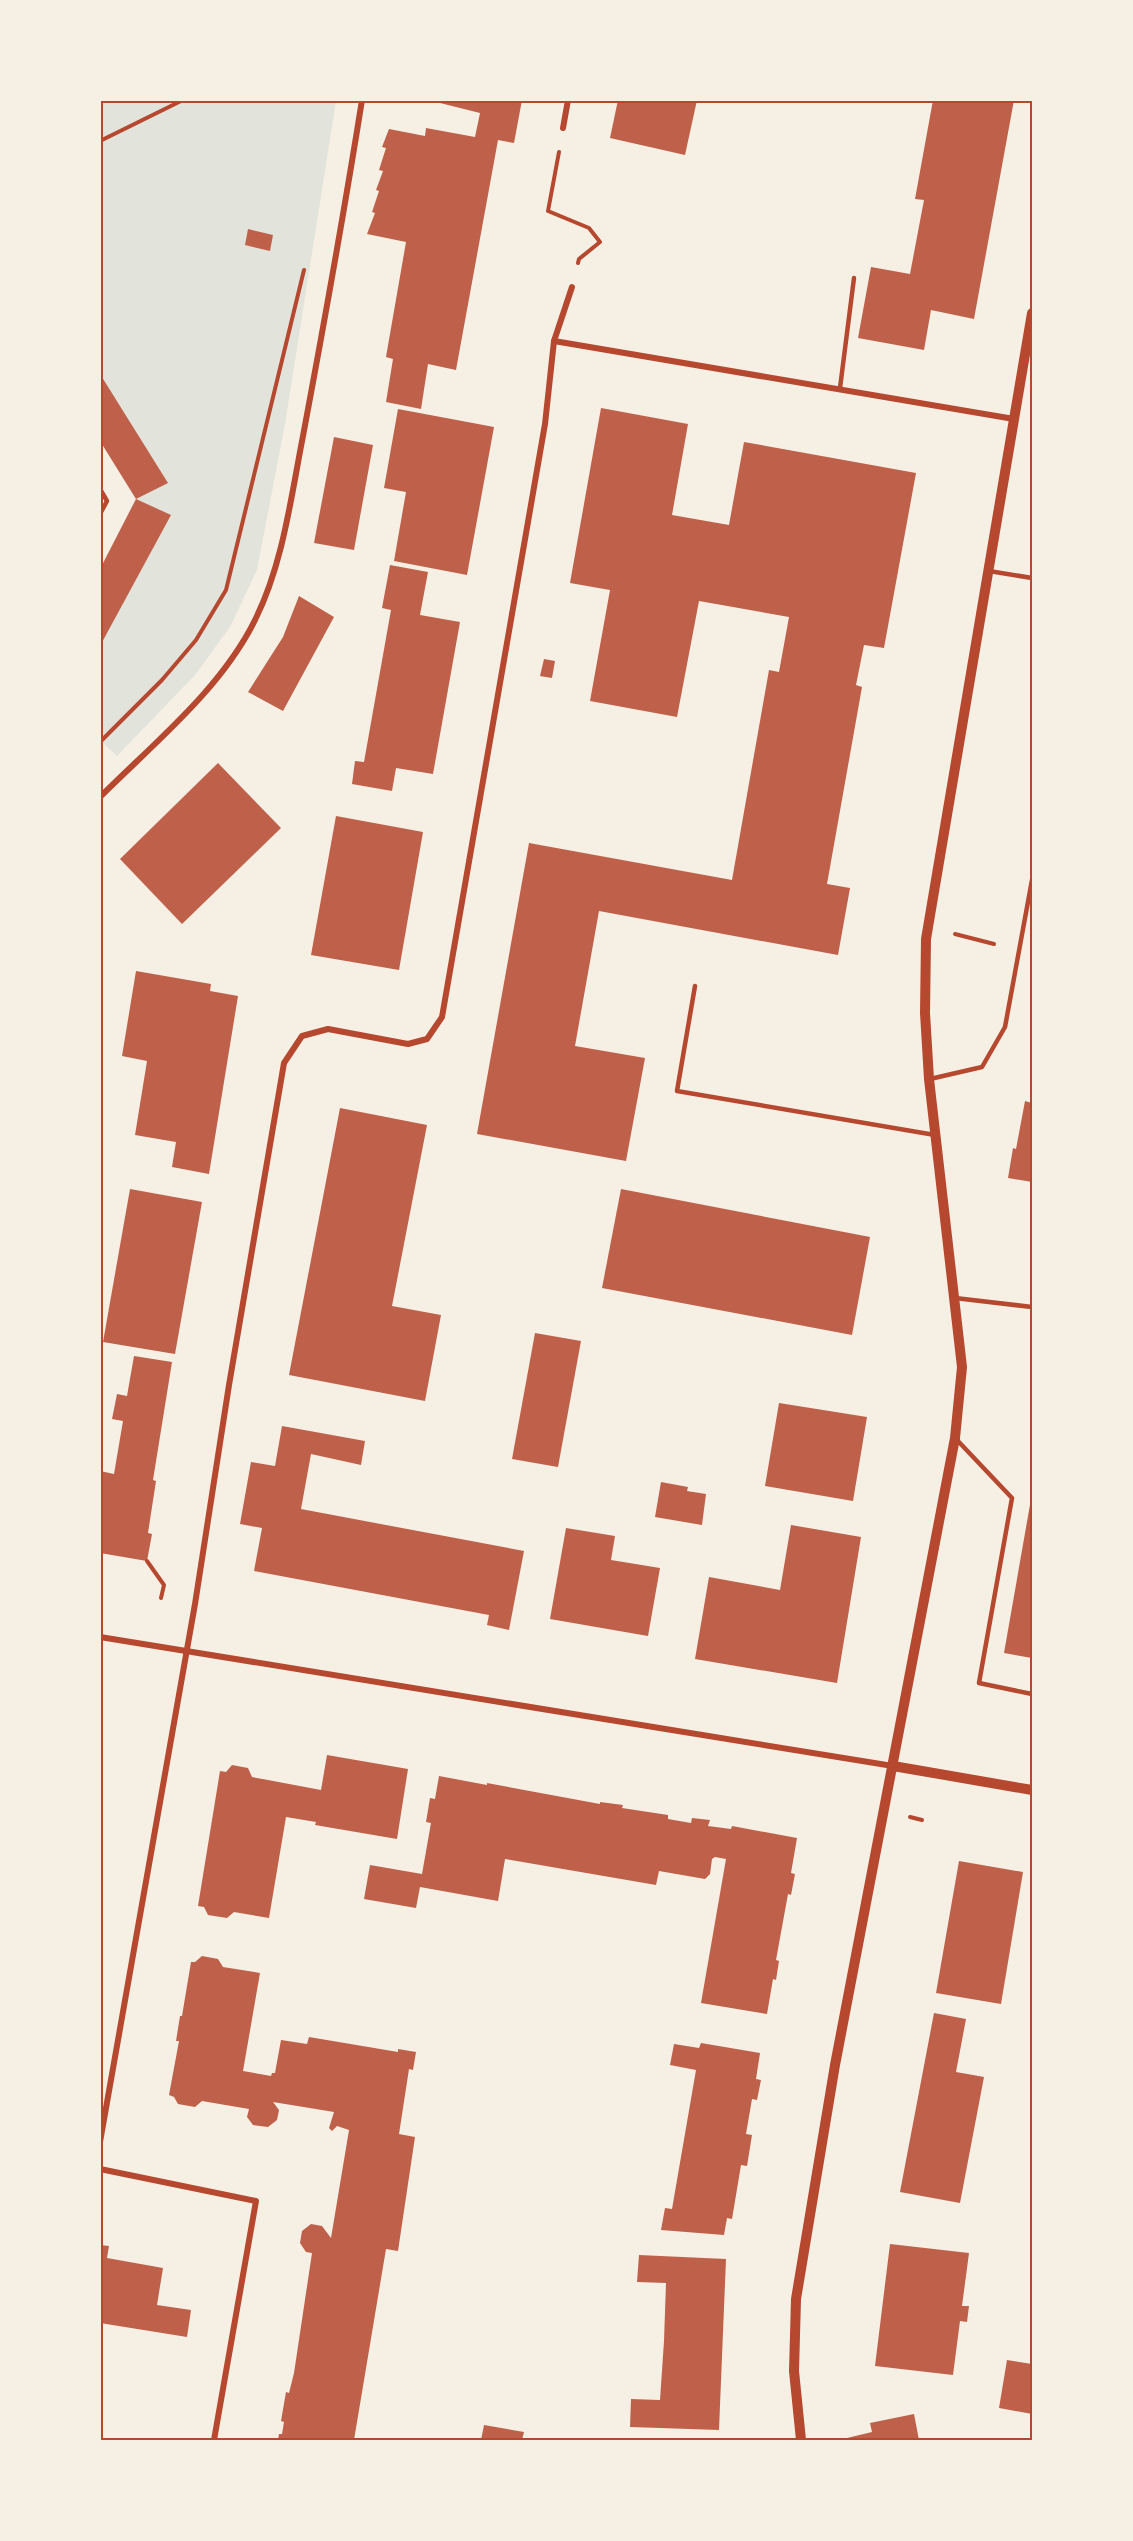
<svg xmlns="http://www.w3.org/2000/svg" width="1133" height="2541" font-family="Raleway,sans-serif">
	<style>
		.green { fill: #e2e4dc }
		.building { fill: #bf614a }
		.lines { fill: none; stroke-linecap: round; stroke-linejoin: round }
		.path { stroke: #b5482f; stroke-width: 4 }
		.service { stroke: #b5482f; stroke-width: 4.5 }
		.minor { stroke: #b5482f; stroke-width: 6 }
		.tertiary { stroke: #b5482f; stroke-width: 10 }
		.neatline { fill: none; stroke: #b5482f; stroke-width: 2 }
	</style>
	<rect width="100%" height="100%" fill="#f6efe4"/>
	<polygon class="green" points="101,101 336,101 285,424 257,570 230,627 195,675 117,756 101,741 101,569 136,499 101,441"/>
	<g class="building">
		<polygon points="428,100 522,100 514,143 498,140 456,370 428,364 421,409 386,402 393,359 386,357 406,242 367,234 375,213 372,212 379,191 376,190 383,171 379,170 386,148 382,147 389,129 425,136 426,128 475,137 480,113"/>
		<polygon points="618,100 697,100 685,155 610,138"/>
		<polygon points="933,100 1014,100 974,319 931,310 924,350 858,338 871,267 910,274 924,200 915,199"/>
		<polygon points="248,229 273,235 270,251 245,245"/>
		<polygon points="100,374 168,483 136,499 100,441"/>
		<polygon points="601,408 688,424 672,515 729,525 744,442 916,473 884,648 864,645 856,685 862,687 827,884 850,888 838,955 599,911 575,1046 645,1058 626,1161 477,1134 529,843 732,880 769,670 779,672 789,617 699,601 677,717 590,701 610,590 570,583"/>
		<polygon points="398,409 494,427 467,575 394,561 406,492 384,488"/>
		<polygon points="334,437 373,445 354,550 314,543"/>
		<polygon points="136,499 171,515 100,646 100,569"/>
		<polygon points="390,565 428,572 420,615 460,622 433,774 396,768 392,791 352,784 355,761 364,762 391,610 382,608"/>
		<polygon points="299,596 334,617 283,711 248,692 283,637"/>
		<polygon points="544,659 555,661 552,678 540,676"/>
		<polygon points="218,763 281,828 182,924 120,859"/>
		<polygon points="336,816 423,832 399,970 311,955"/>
		<polygon points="136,971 211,984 210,991 238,996 209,1174 172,1167 176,1142 135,1135 147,1061 122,1056"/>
		<polygon points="1025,1101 1032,1103 1032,1182 1008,1178 1013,1148 1016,1149"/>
		<polygon points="340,1108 427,1125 392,1306 441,1315 425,1401 289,1375"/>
		<polygon points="130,1189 202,1202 175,1354 103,1342"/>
		<polygon points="621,1189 870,1237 852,1335 602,1288"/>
		<polygon points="535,1333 581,1341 558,1467 512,1459"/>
		<polygon points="134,1356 172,1362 153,1480 156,1481 148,1533 152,1534 147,1561 100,1553 100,1471 114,1474 123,1421 112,1419 117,1394 127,1396"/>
		<polygon points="779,1403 867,1417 853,1501 765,1486"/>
		<polygon points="282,1426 365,1441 361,1465 311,1454 301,1509 524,1551 509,1630 487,1625 489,1615 254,1571 262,1528 240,1524 251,1462 275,1466"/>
		<polygon points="661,1482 688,1487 687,1491 706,1494 702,1525 655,1517"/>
		<polygon points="1031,1499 1032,1499 1032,1658 1004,1653"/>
		<polygon points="791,1525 861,1537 837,1683 695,1659 709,1577 780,1590"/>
		<polygon points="566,1528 615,1536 611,1560 660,1568 648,1636 550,1619"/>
		<polygon points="327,1755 408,1769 397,1839 315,1825 316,1822 286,1817 269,1918 234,1912 227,1918 208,1915 204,1907 198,1906 220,1771 226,1772 232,1765 248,1768 252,1777 321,1790"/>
		<polygon points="439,1776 487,1785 487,1783 600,1804 600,1802 623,1805 622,1808 668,1815 668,1819 691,1823 692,1818 710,1820 708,1826 731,1829 732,1826 797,1838 791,1873 795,1874 791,1895 788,1894 776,1960 779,1961 776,1980 773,1979 767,2014 701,2003 726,1859 715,1857 712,1859 710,1874 705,1879 659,1871 656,1885 505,1859 498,1901 420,1887 416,1908 364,1899 370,1865 422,1874 431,1823 426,1822 430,1798 435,1799"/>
		<polygon points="959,1861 1023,1872 1001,2004 936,1993"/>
		<polygon points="202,1956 218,1959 223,1967 260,1973 243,2071 271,2076 272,2073 275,2073 281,2040 307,2044 309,2037 398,2052 398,2049 416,2052 413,2070 409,2069 399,2134 415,2137 398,2251 386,2249 354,2440 278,2440 279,2434 282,2434 284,2422 281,2421 286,2392 289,2393 294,2373 312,2253 306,2252 300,2243 302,2231 311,2224 322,2226 331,2238 349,2130 337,2126 332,2131 329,2128 334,2112 273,2102 279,2110 277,2120 268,2127 253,2125 247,2117 249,2109 202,2101 195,2107 178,2104 174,2097 169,2095 179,2041 176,2041 180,2016 182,2016 191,1962 195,1962"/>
		<polygon points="934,2013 966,2019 956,2072 984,2077 960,2203 900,2192"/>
		<polygon points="701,2043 760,2053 756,2079 761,2080 757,2100 752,2099 746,2134 752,2135 747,2166 741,2165 732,2219 727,2218 724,2235 661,2230 665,2208 672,2209 696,2070 670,2065 674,2044 699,2048"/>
		<polygon points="890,2244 969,2253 962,2306 969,2306 967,2322 960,2321 953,2375 875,2366"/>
		<polygon points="100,2245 109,2246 107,2258 163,2268 157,2305 191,2310 187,2337 100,2323"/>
		<polygon points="639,2255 726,2259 719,2430 630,2427 631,2399 660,2400 664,2341 666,2283 637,2282"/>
		<polygon points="1007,2360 1032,2364 1032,2414 999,2408"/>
		<polygon points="914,2414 919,2440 847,2440 847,2438 872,2432 870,2423"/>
		<polygon points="484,2425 524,2432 522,2440 481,2440"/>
	</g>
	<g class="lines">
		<g class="path">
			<polyline points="100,141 183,100"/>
			<polyline points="559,152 548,211 589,228 600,242 579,259 578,263"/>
			<polyline points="100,742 162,680 196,640 226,590 304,270"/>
			<polyline points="955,934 994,944"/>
			<polyline points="147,1561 164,1585 161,1598"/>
			<polyline points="910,1817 922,1820"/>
		</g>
		<g class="service">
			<polyline points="840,388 854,278"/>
			<polyline points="100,489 107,501 100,514"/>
			<polyline points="989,571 1032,578"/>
			<polyline points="695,986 677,1091 935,1135"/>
			<polyline points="930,1079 982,1067 1005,1027 1032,880"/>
			<polyline points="955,1298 1032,1307"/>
			<polyline points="957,1440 1012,1498 979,1683 1032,1694"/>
		</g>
		<g class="minor">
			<polyline points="563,128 568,100"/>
			<polyline points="554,341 1014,419"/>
			<path d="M100 797C154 743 221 689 255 620 283 564 291 497 303 436 324 324 344 213 362 100"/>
			<polyline points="100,1637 893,1766"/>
			<polyline points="100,2142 195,1604 229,1385 284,1063 302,1036 328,1029 408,1044 427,1039 442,1017 545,424 554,341 572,287"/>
			<polyline points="100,2169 256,2201 214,2440"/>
		</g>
		<g class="tertiary">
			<polyline points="893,1766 1032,1790"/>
			<polyline points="801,2440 794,2371 796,2299 835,2065 955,1438 962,1367 929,1079 925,1013 926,939 1032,313"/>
		</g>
	</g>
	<rect width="1133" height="2541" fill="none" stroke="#f6efe4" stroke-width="204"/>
	<rect x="102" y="102" width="929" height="2337" class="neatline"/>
</svg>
